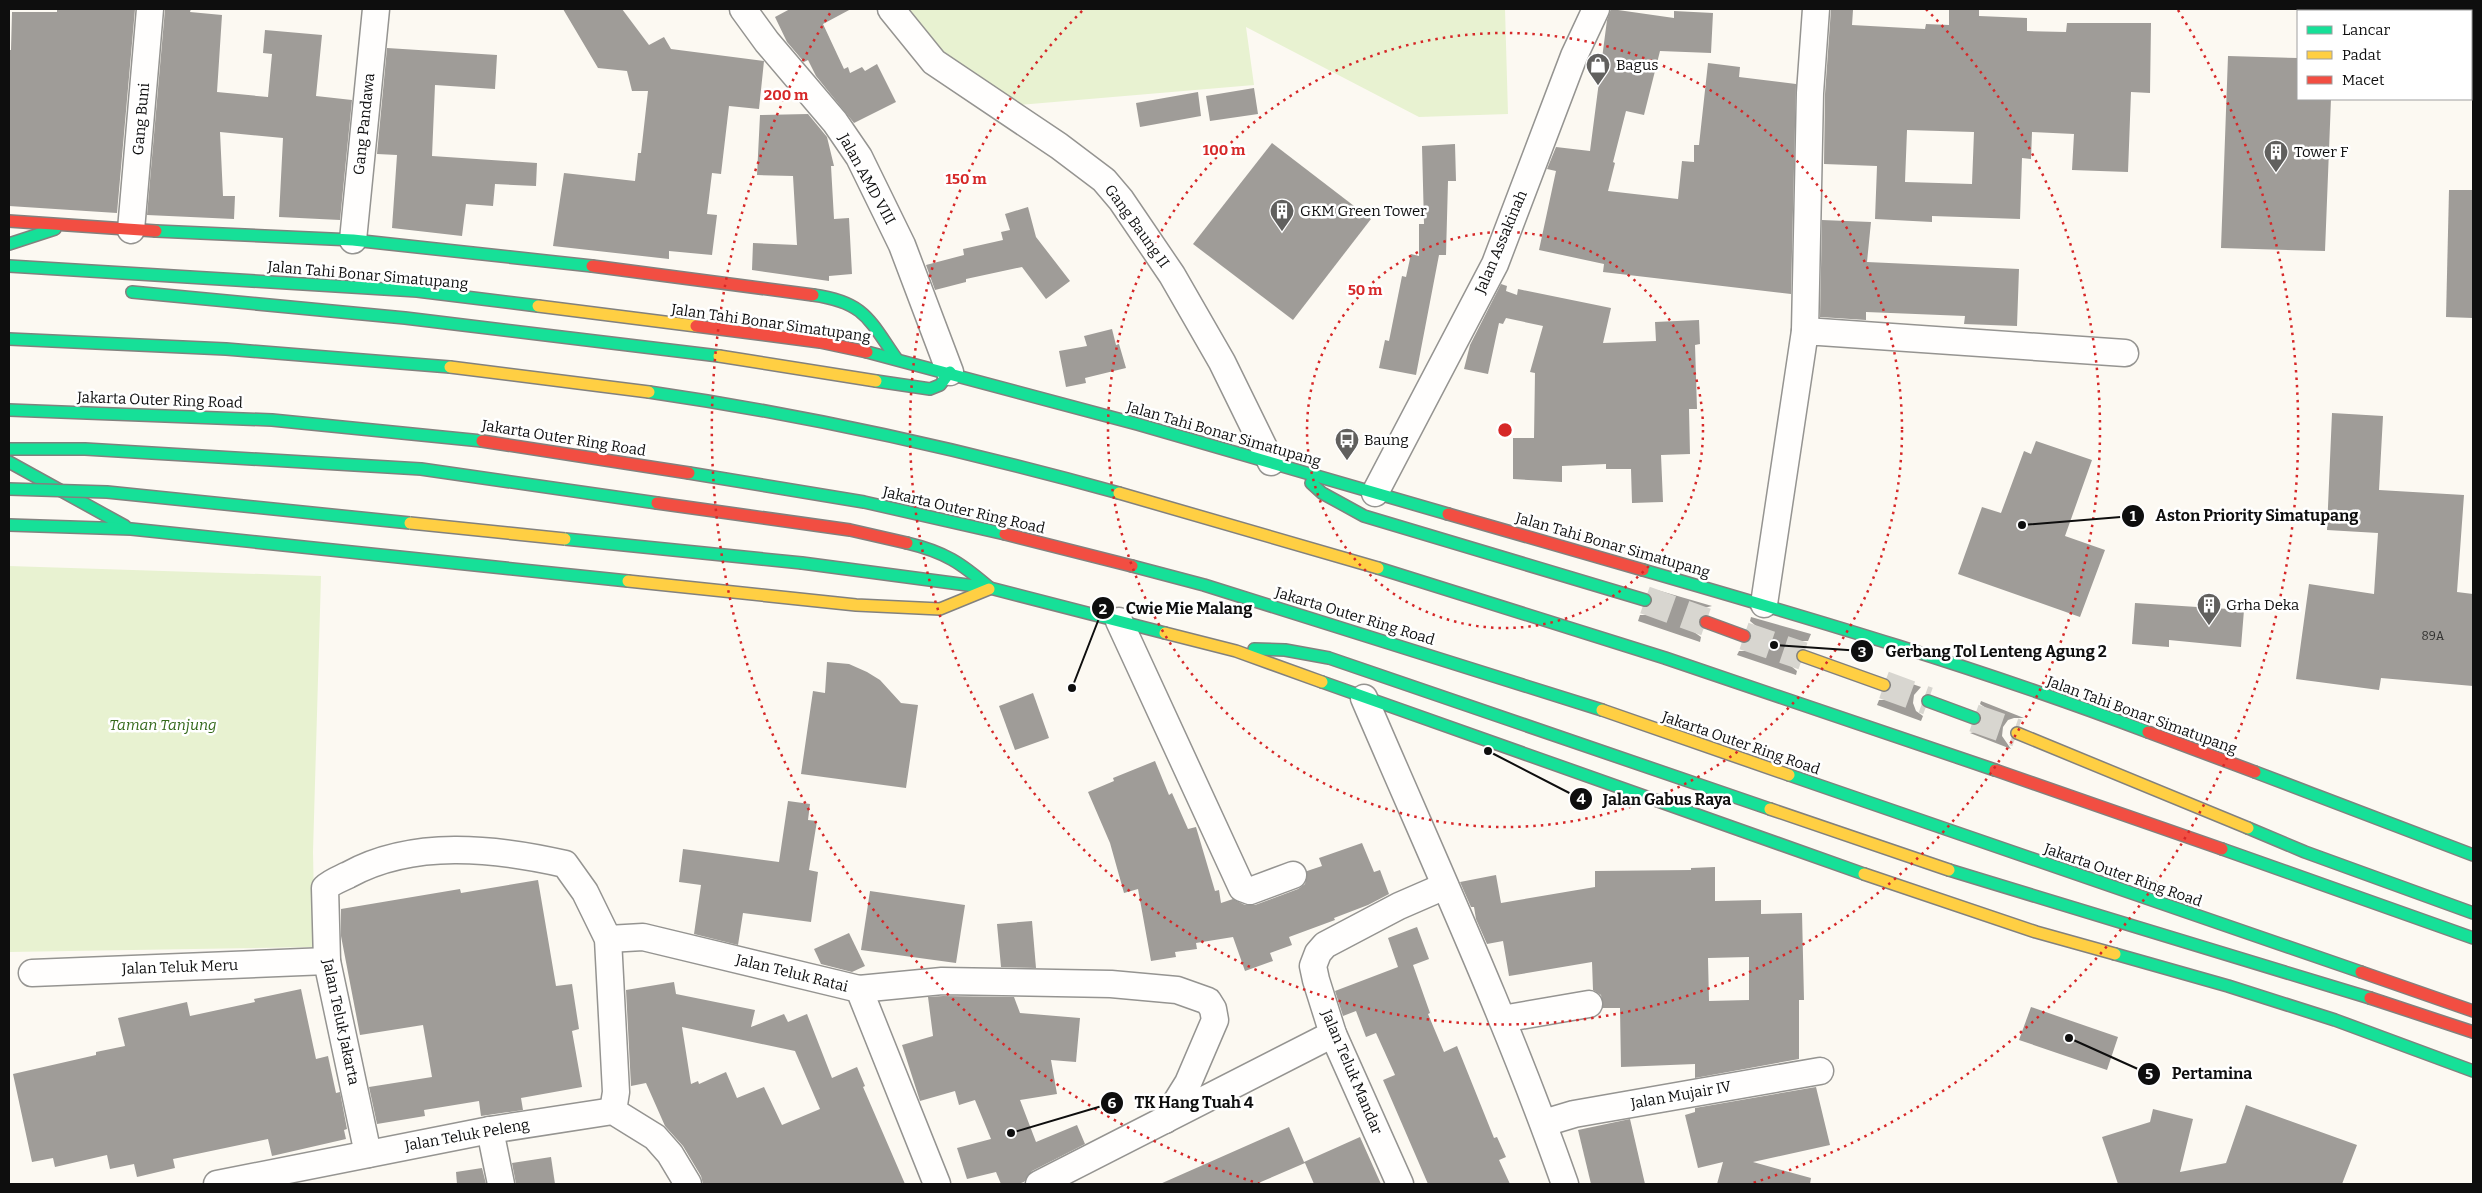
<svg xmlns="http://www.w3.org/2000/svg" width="2482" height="1193" font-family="Bitter,serif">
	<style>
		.green { fill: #e8f2d1 }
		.building { fill: #9f9c98; fill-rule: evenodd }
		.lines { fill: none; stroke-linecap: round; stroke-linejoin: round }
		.highway-tunnel { stroke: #d8d6d0; stroke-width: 28; stroke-dasharray: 28 14; stroke-linecap: butt }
		.street-casing { stroke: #959491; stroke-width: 29 }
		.fast-casing { stroke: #82817e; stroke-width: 14 }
		.slow-casing { stroke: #82817e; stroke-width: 14 }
		.jam-casing { stroke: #82817e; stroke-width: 14 }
		.street { stroke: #fffefd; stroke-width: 26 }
		.fast { stroke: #16e098; stroke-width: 11 }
		.slow { stroke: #ffcf43; stroke-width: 11 }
		.jam { stroke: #f24e42; stroke-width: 11 }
		.fast-bridge-casing { stroke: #82817e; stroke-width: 14; stroke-linecap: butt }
		.slow-bridge-casing { stroke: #82817e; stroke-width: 14; stroke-linecap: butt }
		.fast-bridge { stroke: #16e098; stroke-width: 11 }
		.slow-bridge { stroke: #ffcf43; stroke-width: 11 }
		.ring { fill: none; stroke: #d62828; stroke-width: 2.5; stroke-dasharray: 2.5 5 }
		.labels { text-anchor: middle; stroke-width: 5; stroke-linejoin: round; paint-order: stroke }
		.number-label { font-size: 12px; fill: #323230 }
		.poi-label { font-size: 15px; fill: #0e0e0e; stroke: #fff; text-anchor: start }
		.street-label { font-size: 15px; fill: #0e0e0e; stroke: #fff }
		.park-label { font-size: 15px; font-style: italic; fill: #34691b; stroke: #fff }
		.centre { fill: #d62828; stroke: #fff; stroke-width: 2.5 }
		.ring-label { font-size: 15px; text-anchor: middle; font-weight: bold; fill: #d62828; stroke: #fff; stroke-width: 5; stroke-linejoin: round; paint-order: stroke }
		.leader { fill: none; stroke: #0e0e0e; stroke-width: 2 }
		.callout-dot { fill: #0e0e0e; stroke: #fff; stroke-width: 2 }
		.mark-label { font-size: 15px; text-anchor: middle; font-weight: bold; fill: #fff }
		.callout-label { font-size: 16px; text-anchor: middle; font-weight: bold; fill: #0e0e0e; stroke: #fff; stroke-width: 5; stroke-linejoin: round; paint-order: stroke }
	</style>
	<rect width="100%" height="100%" fill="#fcf9f2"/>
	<g class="green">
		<polygon points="894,9 1505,9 1508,114 1419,117 1246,27 1254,85 983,108"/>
		<polygon points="9,566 321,576 313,852 315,951 311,947 9,952"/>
	</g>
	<g class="building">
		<polygon points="57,9 135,9 117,213 9,206 9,50 11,50 12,12 57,12"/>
		<polygon points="165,9 191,9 190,12 222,15 217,92 268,97 272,54 263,53 265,30 322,35 316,96 352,100 340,220 279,217 283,138 220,132 223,196 235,196 234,219 147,215"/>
		<polygon points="563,9 622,9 649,45 664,37 671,49 764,61 759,109 729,106 721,174 712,173 707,214 717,215 712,255 669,251 669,259 553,246 564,173 635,181 638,153 641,153 648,91 632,91 627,71 598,68"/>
		<polygon points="790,9 851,9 823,24 844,69 848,67 850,73 862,67 865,71 877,64 896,102 854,123 816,76 808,60 804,62 787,42 775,17"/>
		<polygon points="1611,9 1674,18 1674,11 1713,13 1711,53 1660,51 1644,115 1626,111 1613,162 1615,163 1608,191 1678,199 1682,161 1694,162 1694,145 1699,145 1708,63 1740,67 1739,77 1796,84 1791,294 1603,272 1604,264 1539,250 1556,171 1547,169 1556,147 1590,151 1607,20"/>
		<path d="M1831 9 1853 10 1852 25 1925 29 1926 24 1949 25V9H1979V16L2027 18V31L2066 32 2067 23H2151L2150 93 2131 92 2128 172 2072 170 2074 134 2032 132 2031 159 2022 158 2020 219 1932 216V222L1875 219 1877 166 1824 164 1825 94ZM1907 130 1974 132 1972 184 1905 182Z"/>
		<polygon points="387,48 497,55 495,89 435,85 432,156 537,163 536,186 495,184 493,206 466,204 462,236 392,228 397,155 377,154"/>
		<polygon points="2228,56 2298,58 2298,99 2331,99 2325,251 2221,248"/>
		<polygon points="1254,88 1258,114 1210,121 1206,96"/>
		<polygon points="1198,92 1201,116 1140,127 1136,103"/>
		<polygon points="808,114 827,137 834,166 831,166 834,219 849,218 852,274 829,276 829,281 752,270 753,243 797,245 793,176 757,175 760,115"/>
		<polygon points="1272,143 1371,219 1293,320 1193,244"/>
		<polygon points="1455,144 1456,181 1448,181 1446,255 1439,255 1416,375 1379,368 1385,340 1389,341 1402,276 1406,277 1411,254 1419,256 1419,224 1424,224 1422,146"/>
		<polygon points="2449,190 2473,190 2473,318 2446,317"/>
		<polygon points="1028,207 1036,237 1070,281 1046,299 1022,267 966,279 966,282 935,290 926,265 964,255 963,249 1003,240 1001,232 1010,230 1005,214"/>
		<polygon points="1822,220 1871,222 1867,262 2019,269 2017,326 1964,324 1965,316 1866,312 1866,320 1820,317"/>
		<polygon points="1501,284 1507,286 1506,291 1517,295 1518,289 1611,308 1603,343 1656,341 1655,322 1699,320 1700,344 1695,345 1697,409 1689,409 1690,454 1661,455 1663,502 1632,503 1631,469 1606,469 1606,464 1562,466 1562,482 1513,479 1513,438 1534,438 1535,373 1530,372 1543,326 1506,318 1503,324 1499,323 1488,374 1464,369 1470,345"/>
		<polygon points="1112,329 1116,345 1119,344 1126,368 1085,378 1086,383 1066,387 1059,351 1087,346 1084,336"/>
		<polygon points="2332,413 2383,416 2379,490 2464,495 2457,592 2473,594 2473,686 2381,678 2379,690 2296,679 2309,584 2374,594 2378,533 2327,530"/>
		<polygon points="2036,441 2092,460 2065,536 2105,550 2080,617 1958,574 1982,507 2001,513 2024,451 2031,454"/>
		<polygon points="1657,590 1712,606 1696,610 1691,617 1691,625 1694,632 1701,637 1700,642 1638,621 1640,615 1648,615 1656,611 1660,606 1660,597"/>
		<polygon points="2135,603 2244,610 2241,647 2169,640 2169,647 2132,644"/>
		<polygon points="1751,617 1811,634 1808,641 1800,641 1793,644 1789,650 1788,659 1791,666 1797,671 1796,675 1737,655 1739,651 1746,651 1754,648 1759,641 1759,633 1756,626 1750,621"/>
		<polygon points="827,662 849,664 867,672 880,680 901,703 918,705 906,788 801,774 813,691 825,693"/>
		<polygon points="1898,679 1921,687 1914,695 1913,703 1916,711 1923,716 1921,721 1877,705 1879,700 1887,700 1894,697 1899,690"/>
		<polygon points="1033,693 1049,738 1015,750 999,706"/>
		<polygon points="1981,701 2024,718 2014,718 2008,720 2003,727 2002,736 2011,749 1970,733 1984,730 1989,723 1989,715 1986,708 1980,704"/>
		<polygon points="1155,761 1169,795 1172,793 1188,829 1196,827 1215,891 1219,890 1221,903 1233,899 1245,905 1255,905 1298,889 1305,884 1307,871 1322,866 1319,858 1362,843 1374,872 1380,870 1389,894 1368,905 1334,918 1335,920 1289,937 1292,945 1270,953 1273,961 1245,971 1233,937 1196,943 1197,949 1175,952 1176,957 1151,961 1138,889 1124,893 1110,843 1088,792 1114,781 1113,778"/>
		<polygon points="788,801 810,804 808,820 817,821 809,870 818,872 811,922 743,913 738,945 694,934 701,885 679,882 683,849 779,862"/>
		<path d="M1715 867V901L1761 900V914L1802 913 1804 1000H1799V1059L1695 1078V1064L1621 1067 1620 1008H1603L1601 995 1593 990 1592 962 1509 976 1503 941 1487 944 1476 919 1474 907H1471L1460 882 1496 875 1501 903 1595 887V871L1691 870V868ZM1749 957V1000L1709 1001 1708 958Z"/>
		<polygon points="538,880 556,986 572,984 579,1029 572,1031 582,1087 521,1098 523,1110 481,1116 479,1101 424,1110 425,1116 377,1124 369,1087 432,1077 423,1025 360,1035 341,936 341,909 460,889 461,893"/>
		<polygon points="870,891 965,905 956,963 861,950"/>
		<polygon points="1032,921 1036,968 1001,967 997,924"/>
		<polygon points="1417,927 1429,959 1413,965 1430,1013 1428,1014 1444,1052 1457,1046 1494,1138 1497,1137 1506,1157 1499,1160 1510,1184 1428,1184 1383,1080 1395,1075 1376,1033 1366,1037 1356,1011 1343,1016 1335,991 1398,967 1388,938"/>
		<polygon points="849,933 865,966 852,972 821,964 814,949"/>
		<path d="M674 982 676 994 755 1010 751 1027 784 1014 788 1022 807 1014 832 1078 857 1067 865 1086 863 1087 905 1184H703L701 1176 683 1146 665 1126 646 1083 631 1086 626 990ZM682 1027 795 1051 820 1109 782 1125 764 1087 737 1098 726 1072 699 1084 698 1081 691 1084Z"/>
		<polygon points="301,989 316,1059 328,1056 336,1093 340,1092 347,1129 344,1130 346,1139 272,1156 268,1139 173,1159 175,1168 137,1177 134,1164 110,1169 107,1155 55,1167 53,1158 32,1162 13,1074 96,1055 96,1052 125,1046 118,1018 187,1002 190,1016 255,1002 254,999"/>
		<polygon points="943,996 1014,997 1020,1013 1080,1018 1076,1062 1051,1060 1057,1094 1020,1100 1036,1142 1077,1125 1085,1144 1032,1171 1024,1182 1018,1184 1001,1184 996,1172 967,1179 957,1148 991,1139 975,1100 959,1105 955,1091 920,1101 902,1045 933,1036 928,997"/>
		<polygon points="2031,1007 2118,1037 2107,1070 2019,1040"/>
		<polygon points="1816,1087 1830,1145 1753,1162 1811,1178 1810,1184 1717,1184 1723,1162 1698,1168 1685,1115 1695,1112 1695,1108"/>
		<polygon points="2246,1105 2357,1145 2342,1184 2118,1184 2102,1137 2150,1122 2153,1109 2193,1119 2180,1172 2226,1163"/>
		<polygon points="1630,1119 1645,1184 1591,1184 1578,1130"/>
		<polygon points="1289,1127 1304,1162 1360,1137 1381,1184 1314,1184 1305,1163 1256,1184 1160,1184"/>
		<polygon points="551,1157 555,1184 516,1184 512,1163"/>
		<polygon points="482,1168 486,1184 457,1184 456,1172"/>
	</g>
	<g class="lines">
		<g class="highway-tunnel">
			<polyline points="1645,600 1706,622"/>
			<polyline points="1744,636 1803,656"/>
			<polyline points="1884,685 1928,701"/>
			<polyline points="1974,718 2017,733"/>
		</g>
		<defs>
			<g id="street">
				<polyline points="743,9 767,42 835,122 859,157 902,245 950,372"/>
				<polyline points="891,9 934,62 1059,146 1104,180 1121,200 1172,275 1222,362 1271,462"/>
				<polyline points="131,230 150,9"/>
				<polyline points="353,240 376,9"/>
				<polyline points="1805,331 1810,93 1816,9"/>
				<polyline points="1375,493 1495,264 1574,56 1596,9"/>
				<polyline points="1764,604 1805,331 2125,353"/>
				<polyline points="1119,621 1242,888 1250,891 1293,875"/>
				<path d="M1364 698C1433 859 1507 1019 1565 1184"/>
				<polyline points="608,939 643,937 859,989 937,1184"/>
				<polyline points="32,973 327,961"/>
				<polyline points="859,989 942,981 1111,984 1177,990 1208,1001 1213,1009 1215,1020 1188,1083 1165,1120"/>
				<polyline points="1502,1019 1589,1004"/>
				<polyline points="1544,1123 1574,1114 1820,1071"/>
				<polyline points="490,1130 501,1184"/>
				<path d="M368 1154 327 961 325 888C331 882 340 879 348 875 413 839 495 848 565 864L585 892 608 939 616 1092 613 1111"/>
				<polyline points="217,1184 490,1130 613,1111 655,1137 670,1154 688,1184"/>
				<polyline points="1039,1184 1333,1034"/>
				<polyline points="1400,1184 1333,1034 1316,980 1313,966 1318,953 1325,945 1399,906 1445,886"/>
			</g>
			<g id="fast">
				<polyline points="156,231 353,240 592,266"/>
				<polyline points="9,244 55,229"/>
				<polyline points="9,266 417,291 538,306"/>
				<polyline points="132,292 405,318 719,356"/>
				<path d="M813 295C864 302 869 319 896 358"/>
				<polyline points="9,339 226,349 450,367"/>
				<polyline points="867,352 1137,424 1448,514"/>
				<polyline points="876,381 930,389 940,385 950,372"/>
				<path d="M649 392C807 415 964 450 1119 493"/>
				<polyline points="9,410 272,420 482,441"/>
				<polyline points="9,449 85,449 421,469 657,503"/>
				<polyline points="9,462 125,526"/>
				<polyline points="689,473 864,502 1005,534"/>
				<polyline points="1311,483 1322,493 1364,516 1645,600"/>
				<polyline points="9,525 131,529 628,581"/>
				<path d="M907 543C945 552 961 563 990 588"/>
				<polyline points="802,563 990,588 1165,633"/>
				<polyline points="1132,566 1204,585 1602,710"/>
				<polyline points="1378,568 1665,658 1995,770"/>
				<path d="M1643 570C1813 619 1983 669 2148 732"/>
				<polyline points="1254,649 1285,650 1329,658 1770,809"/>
				<polyline points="1322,682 1864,874"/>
				<polyline points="1928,701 1974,718"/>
				<polyline points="2255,772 2473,855"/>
				<polyline points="1789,775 2361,972"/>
				<polyline points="2248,828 2305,852 2473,913"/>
				<polyline points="2222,849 2473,938"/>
				<polyline points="1949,870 2370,998"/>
				<polyline points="2115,954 2228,986 2335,1020 2473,1071"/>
			</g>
			<g id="slow">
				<polyline points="538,306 696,326"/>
				<polyline points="719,356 876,381"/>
				<polyline points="450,367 649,392"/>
				<polyline points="1119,493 1378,568"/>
				<polyline points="628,581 856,605 940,609 989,589"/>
				<polyline points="1165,633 1236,651 1322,682"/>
				<polyline points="1803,656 1884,685"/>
				<polyline points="1602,710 1789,775"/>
				<polyline points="2017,733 2248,828"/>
				<polyline points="1770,809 1949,870"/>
				<polyline points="1864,874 2036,932 2115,954"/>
			</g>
			<g id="jam">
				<polyline points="9,221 156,231"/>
				<polyline points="592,266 813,295"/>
				<polyline points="696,326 820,342 867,352"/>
				<polyline points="482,441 689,473"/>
				<polyline points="657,503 850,530 907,543"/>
				<polyline points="1448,514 1643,570"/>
				<polyline points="1005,534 1132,566"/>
				<polyline points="1706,622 1744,636"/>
				<polyline points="2148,732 2255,772"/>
				<polyline points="1995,770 2222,849"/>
				<polyline points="2361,972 2473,1011"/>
				<polyline points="2370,998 2473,1032"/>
			</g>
		</defs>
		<use href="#street" class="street-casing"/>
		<use href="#fast" class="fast-casing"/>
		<use href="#slow" class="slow-casing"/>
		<use href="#jam" class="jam-casing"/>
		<use href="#street" class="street"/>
		<use href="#fast" class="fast"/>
		<use href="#slow" class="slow"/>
		<use href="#jam" class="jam"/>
		<defs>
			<g id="fast-bridge">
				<polyline points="9,489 107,492 410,523"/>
				<polyline points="565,539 802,563"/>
			</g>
			<polyline id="slow-bridge" points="410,523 565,539"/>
		</defs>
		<use href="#fast-bridge" class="fast-bridge-casing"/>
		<use href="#slow-bridge" class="slow-bridge-casing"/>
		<use href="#fast-bridge" class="fast-bridge"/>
		<use href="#slow-bridge" class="slow-bridge"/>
	</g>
	<g class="ring">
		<circle cx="1505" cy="430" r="198"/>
		<circle cx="1505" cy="430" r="397"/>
		<path d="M1926 9A595 595 0 1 1 1084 9"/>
		<path d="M1260 1184A793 793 0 0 1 832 10M2178 10A793 793 0 0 1 1750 1184"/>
	</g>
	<defs>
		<symbol id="shop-pin" viewBox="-11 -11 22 30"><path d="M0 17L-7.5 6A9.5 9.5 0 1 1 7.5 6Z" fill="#61605e" stroke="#fff"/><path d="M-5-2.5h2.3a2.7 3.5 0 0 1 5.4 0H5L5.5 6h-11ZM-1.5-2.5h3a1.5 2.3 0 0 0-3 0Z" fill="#fff"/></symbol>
		<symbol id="building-pin" viewBox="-11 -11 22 30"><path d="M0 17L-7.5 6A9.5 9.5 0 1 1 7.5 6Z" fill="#61605e" stroke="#fff"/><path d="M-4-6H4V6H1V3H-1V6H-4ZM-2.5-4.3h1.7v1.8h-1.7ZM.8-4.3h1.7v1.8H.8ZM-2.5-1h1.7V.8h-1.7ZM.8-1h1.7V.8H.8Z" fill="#fff"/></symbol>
		<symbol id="bus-pin" viewBox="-11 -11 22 30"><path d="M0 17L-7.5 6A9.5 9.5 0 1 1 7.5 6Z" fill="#61605e" stroke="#fff"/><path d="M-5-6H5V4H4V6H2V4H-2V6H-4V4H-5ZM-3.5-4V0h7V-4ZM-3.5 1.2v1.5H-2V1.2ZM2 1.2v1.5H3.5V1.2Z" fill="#fff"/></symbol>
	</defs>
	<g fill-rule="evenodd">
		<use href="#shop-pin" x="1584" y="51" width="28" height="38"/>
		<use href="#building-pin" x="2262" y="138" width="28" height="38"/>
		<use href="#building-pin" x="1268" y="197" width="28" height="38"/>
		<use href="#bus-pin" x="1333" y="426" width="28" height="38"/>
		<use href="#building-pin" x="2195" y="591" width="28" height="38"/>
	</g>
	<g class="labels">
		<g class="number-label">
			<text x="2433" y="640">89A</text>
		</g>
		<g class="poi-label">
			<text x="1616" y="70">Bagus</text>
			<text x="2294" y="157">Tower F</text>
			<text x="1300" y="216">GKM Green Tower</text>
			<text x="1364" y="445">Baung</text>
			<text x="2226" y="610">Grha Deka</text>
		</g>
		<g class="street-label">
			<text transform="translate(141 119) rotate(-85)" y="5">Gang Buni</text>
			<text transform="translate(364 124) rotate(-84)" y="5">Gang Pandawa</text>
			<text transform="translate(867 179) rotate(61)" y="5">Jalan AMD VIII</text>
			<text transform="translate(1137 226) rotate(54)" y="5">Gang Baung II</text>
			<text transform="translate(1501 242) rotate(-67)" y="5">Jalan Assakinah</text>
			<text transform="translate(368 275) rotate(5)" y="5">Jalan Tahi Bonar Simatupang</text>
			<text transform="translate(771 323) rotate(8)" y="5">Jalan Tahi Bonar Simatupang</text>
			<text transform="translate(160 400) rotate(2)" y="5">Jakarta Outer Ring Road</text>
			<text transform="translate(1224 434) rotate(16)" y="5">Jalan Tahi Bonar Simatupang</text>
			<text transform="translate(564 438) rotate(9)" y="5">Jakarta Outer Ring Road</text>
			<text transform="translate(964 510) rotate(13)" y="5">Jakarta Outer Ring Road</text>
			<text transform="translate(1613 545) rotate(16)" y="5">Jalan Tahi Bonar Simatupang</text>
			<text transform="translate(1355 616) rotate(17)" y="5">Jakarta Outer Ring Road</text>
			<text transform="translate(2142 715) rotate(20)" y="5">Jalan Tahi Bonar Simatupang</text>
			<text transform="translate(1741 743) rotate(19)" y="5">Jakarta Outer Ring Road</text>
			<text transform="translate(2123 875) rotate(19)" y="5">Jakarta Outer Ring Road</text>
			<text transform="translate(180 967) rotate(-2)" y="5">Jalan Teluk Meru</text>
			<text transform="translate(792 973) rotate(14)" y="5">Jalan Teluk Ratai</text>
			<text transform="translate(341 1022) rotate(78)" y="5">Jalan Teluk Jakarta</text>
			<text transform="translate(1352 1072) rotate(67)" y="5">Jalan Teluk Mandar</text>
			<text transform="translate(1681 1095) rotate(-10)" y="5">Jalan Mujair IV</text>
			<text transform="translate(467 1135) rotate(-10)" y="5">Jalan Teluk Peleng</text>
		</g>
		<g class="park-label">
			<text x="163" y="730">Taman Tanjung</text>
		</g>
	</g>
	<circle cx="1505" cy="430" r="8" class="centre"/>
	<g class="ring-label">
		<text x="786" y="100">200 m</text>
		<text x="1224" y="155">100 m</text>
		<text x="966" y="184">150 m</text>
		<text x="1365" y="295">50 m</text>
	</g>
	<path class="leader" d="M2022 525L2133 516M1072 688L1103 608M1774 645L1862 651M1488 751L1581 799M2069 1038L2149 1074M1011 1133L1112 1103"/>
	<g class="callout-dot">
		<circle cx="2022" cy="525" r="5"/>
		<circle cx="1072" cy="688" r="5"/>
		<circle cx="1774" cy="645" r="5"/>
		<circle cx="1488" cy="751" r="5"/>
		<circle cx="2069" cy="1038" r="5"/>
		<circle cx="1011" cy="1133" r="5"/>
		<circle cx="2133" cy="516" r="12"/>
		<circle cx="1103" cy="608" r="12"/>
		<circle cx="1862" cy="651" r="12"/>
		<circle cx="1581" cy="799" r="12"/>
		<circle cx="2149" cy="1074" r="12"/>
		<circle cx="1112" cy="1103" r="12"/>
	</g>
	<g class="mark-label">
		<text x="2133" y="521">1</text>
		<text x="1103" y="614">2</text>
		<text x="1862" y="657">3</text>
		<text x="1581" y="804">4</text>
		<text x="2149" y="1079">5</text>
		<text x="1112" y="1108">6</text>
	</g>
	<g class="callout-label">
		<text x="2257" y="521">Aston Priority Simatupang</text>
		<text x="1189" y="614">Cwie Mie Malang</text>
		<text x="1996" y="657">Gerbang Tol Lenteng Agung 2</text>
		<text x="1667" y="805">Jalan Gabus Raya</text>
		<text x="2212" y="1079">Pertamina</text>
		<text x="1194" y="1108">TK Hang Tuah 4</text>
	</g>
	<rect width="2482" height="1193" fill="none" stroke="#0e0e0e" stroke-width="20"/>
	<rect x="2297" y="10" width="175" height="90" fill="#ffffff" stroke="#9f9f9f"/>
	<rect x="2307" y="26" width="25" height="8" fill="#16e098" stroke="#9f9f9f"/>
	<text x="2342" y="35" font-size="15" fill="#0e0e0e">Lancar</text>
	<rect x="2307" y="51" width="25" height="8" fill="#ffcf43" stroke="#9f9f9f"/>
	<text x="2342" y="60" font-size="15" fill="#0e0e0e">Padat</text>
	<rect x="2307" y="76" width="25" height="8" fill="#f24e42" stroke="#9f9f9f"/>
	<text x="2342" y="85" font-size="15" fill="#0e0e0e">Macet</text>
</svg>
